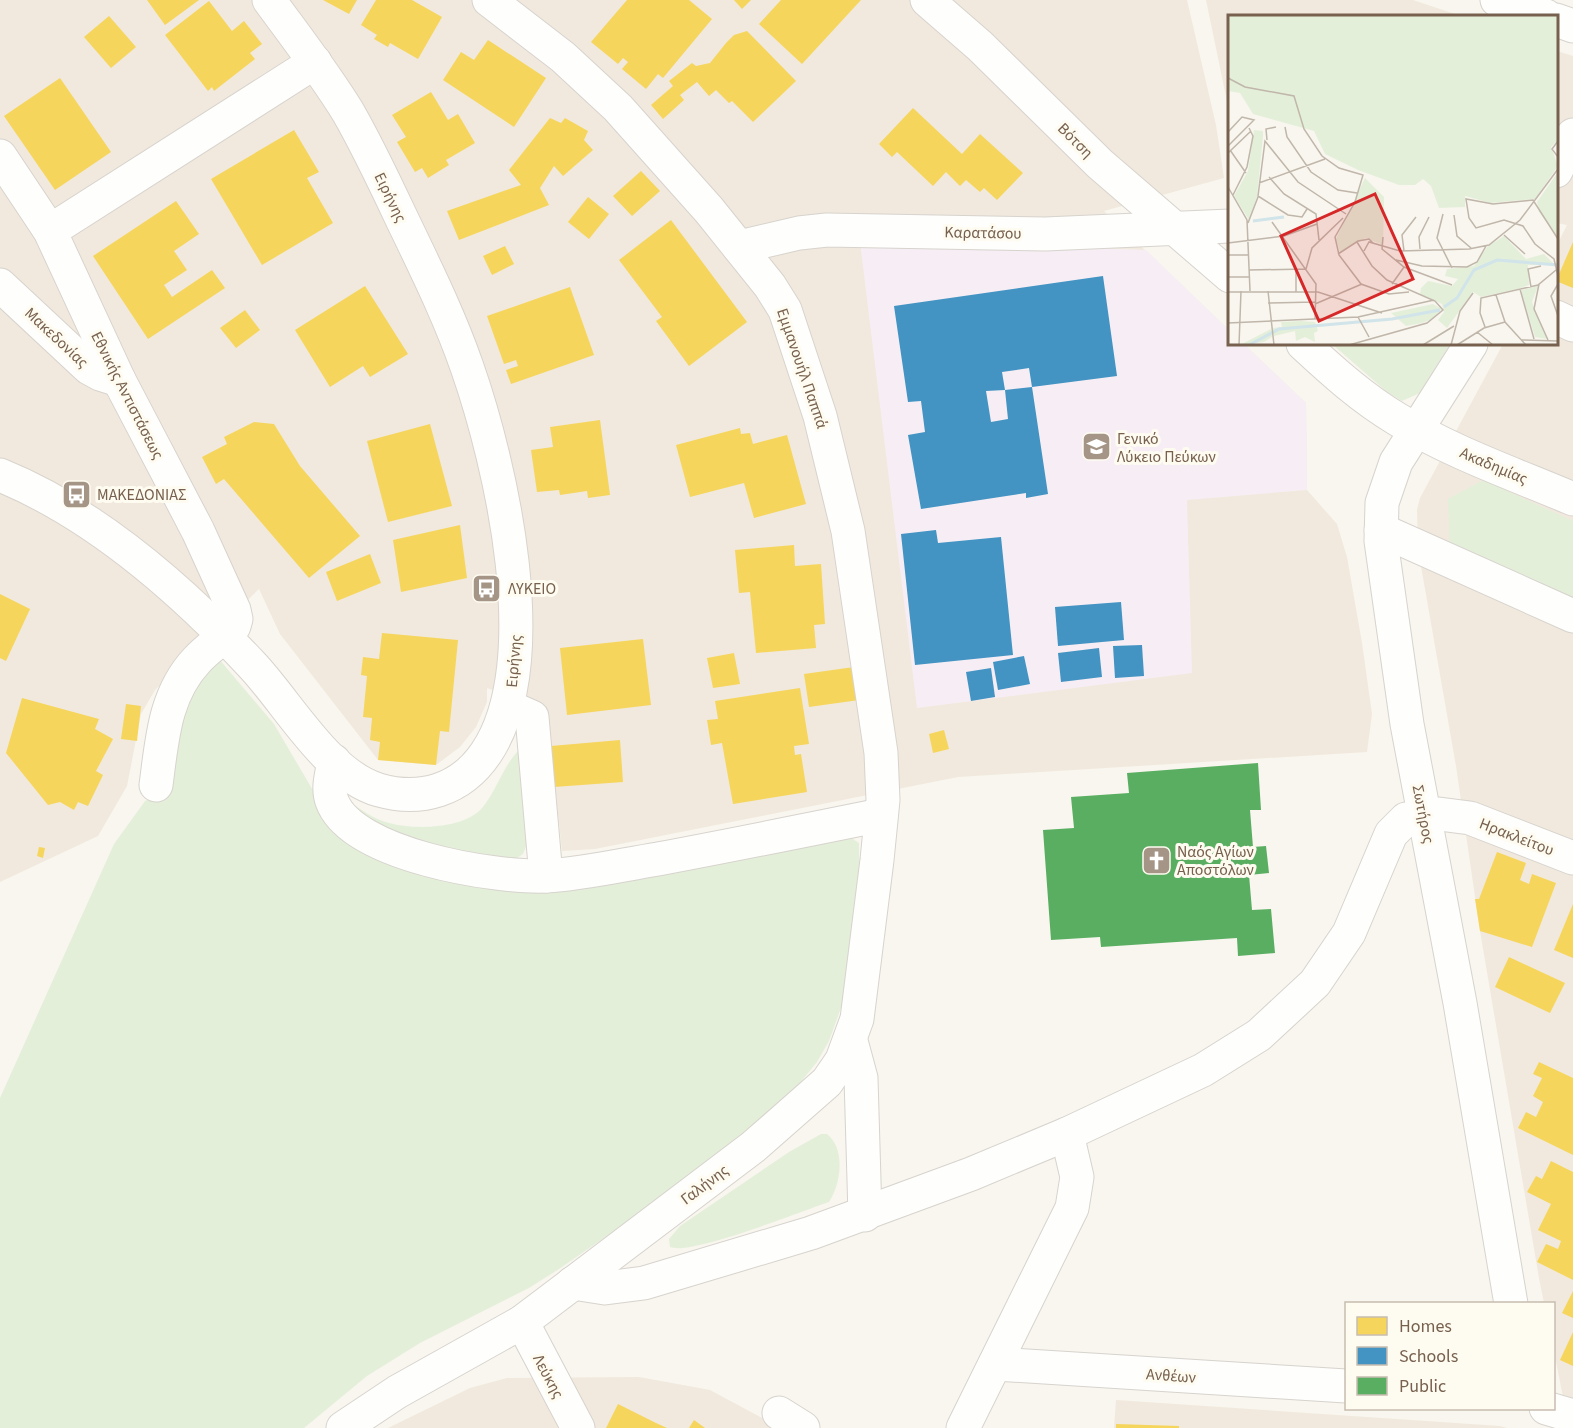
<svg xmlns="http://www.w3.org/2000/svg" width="1573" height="1428" font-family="'Source Sans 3',sans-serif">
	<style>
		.residential { fill: #f1e9dd }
		.education { fill: #f6eef4 }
		.green { fill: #e4efda }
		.homes { fill: #f6d55c }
		.schools { fill: #4393c3; fill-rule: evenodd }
		.public { fill: #5aae61 }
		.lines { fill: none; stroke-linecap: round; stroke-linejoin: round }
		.street-casing { stroke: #d7d3cd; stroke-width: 35 }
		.secondary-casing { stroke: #d8d3cc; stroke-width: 35 }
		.street { stroke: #fefefd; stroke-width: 33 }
		.secondary { stroke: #fefefd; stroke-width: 33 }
		.labels { text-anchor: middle; stroke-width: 6; stroke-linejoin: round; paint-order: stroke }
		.street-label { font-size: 16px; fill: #77614e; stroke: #fefbf1 }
		.poi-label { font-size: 16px; fill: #77614e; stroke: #fefbf1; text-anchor: start }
		.inset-river { fill: none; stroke: #d0e4e9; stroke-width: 3 }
		.inset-road { fill: none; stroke: #c0b6aa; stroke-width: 1.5 }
		.view { fill: #d62828; fill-opacity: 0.15; stroke: #d62828; stroke-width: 3 }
		.inset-edge { fill: none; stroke: #77614e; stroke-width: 3 }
	</style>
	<rect width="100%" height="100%" fill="#f8f6ef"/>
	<g class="residential">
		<polygon points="0,0 1187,0 1216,125 1224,178 1104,211 1229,330 1230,344 1244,344 1306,403 1307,490 1337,524 1347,557 1362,643 1372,714 1367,752 958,777 595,849 562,851 547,710 487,688 487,702 476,727 460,747 436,765 378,760 280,634 259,589 155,690 141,714 127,786 98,836 0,882"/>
		<polygon points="1206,0 1413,0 1461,16 1230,16 1229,111"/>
		<polygon points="1557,51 1573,56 1573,1428 1569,1428 1554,1351 1554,1304 1544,1303 1539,1278 1480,931 1456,766 1418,549 1417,510 1420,498 1503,344 1556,344 1557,245 1567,225 1557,223"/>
		<polygon points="639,1377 710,1390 781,1428 388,1428 470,1388 507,1378"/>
		<polygon points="1116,1400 1500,1426 1507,1428 1114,1428"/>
	</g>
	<polygon class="education" points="879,240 1146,250 1229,330 1230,344 1244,344 1306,403 1307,490 1187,500 1192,673 917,708 860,242"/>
	<g class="green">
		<polygon points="1332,344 1450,344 1420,393 1402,401 1387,392"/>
		<polygon points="1483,480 1573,521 1573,609 1450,553 1448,499"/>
		<polygon points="219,659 274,724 331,821 448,874 850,837 859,843 859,894 850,983 829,1041 817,1062 777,1111 643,1211 559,1269 529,1288 420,1343 367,1376 304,1428 0,1428 0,1098 114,844 145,801 161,792 181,699"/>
		<path d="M519 750 529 839 523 854 514 860 417 845 372 827 349 801C361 810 374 819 389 823 414 830 464 829 482 808 497 790 503 766 519 750Z"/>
		<path d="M821 1134H827C846 1149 841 1184 829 1202 802 1211 690 1256 670 1247L669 1239 680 1226 789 1152Z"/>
	</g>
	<g class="homes">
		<polygon points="147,0 199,0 165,25"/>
		<polygon points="323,0 357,0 349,14"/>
		<polygon points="376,0 412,0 442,17 418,59 390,43 388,47 374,39 377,35 361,25"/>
		<polygon points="627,0 689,0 712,19 663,78 658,74 646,89 622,69 628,62 623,58 618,64 591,42"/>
		<polygon points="734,0 751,0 742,9"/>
		<polygon points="781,0 861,0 802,64 759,24"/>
		<polygon points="209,1 232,31 244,21 262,44 250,53 255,59 214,91 212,87 208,91 165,35"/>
		<polygon points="109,16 136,47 111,68 84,37"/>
		<polygon points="747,31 796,81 753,122 732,101 729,103 716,90 709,96 697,82 680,95 684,100 663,119 651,105 673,86 669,81 692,63 696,66 710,63 726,43 734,35"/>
		<polygon points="488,40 546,78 514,127 443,80 461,52 474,60"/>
		<polygon points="60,78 111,152 55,190 4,116"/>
		<polygon points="431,92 448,120 458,114 475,143 446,160 449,165 428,178 422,168 415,172 397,142 406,137 392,115"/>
		<polygon points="913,108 962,154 980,134 1023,173 997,200 984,188 980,192 966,180 960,186 946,172 933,186 897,152 892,157 879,144"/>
		<polygon points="550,118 561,123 565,118 588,131 584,140 593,150 563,176 554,166 540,188 549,205 459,240 447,211 521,185 509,170"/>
		<polygon points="294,130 319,172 307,178 333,223 262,265 211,179"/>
		<polygon points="641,171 660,191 632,216 613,196"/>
		<polygon points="588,197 609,214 589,239 568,222"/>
		<polygon points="176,201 199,234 174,251 187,270 164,285 172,297 212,270 225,288 148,339 93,256"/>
		<polygon points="671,220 747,322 689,366 656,321 662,317 619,260"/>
		<polygon points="1573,242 1573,288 1556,281"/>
		<polygon points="505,246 514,264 492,275 483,256"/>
		<polygon points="365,286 408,354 370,377 363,366 330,387 295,330"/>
		<polygon points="570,287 594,355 511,384 506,370 518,366 516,360 504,364 487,316"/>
		<polygon points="245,310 260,330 236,348 220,328"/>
		<polygon points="600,420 610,495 588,498 587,491 560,495 559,490 537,492 531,450 553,447 550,427"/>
		<polygon points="254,422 274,424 300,466 360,536 309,578 224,479 216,484 202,457 227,444 224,437"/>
		<polygon points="430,424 452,506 388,522 367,441"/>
		<polygon points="740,428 741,434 750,433 753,444 787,435 806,504 754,518 744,483 690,497 676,445"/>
		<polygon points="460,525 467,578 401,592 393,540"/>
		<polygon points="794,545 795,566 821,564 825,624 814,625 816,648 756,653 750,592 739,593 735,550"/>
		<polygon points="370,554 381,583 337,601 326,572"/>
		<polygon points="488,583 490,599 477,601 474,586"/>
		<polygon points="0,594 30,609 6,661 0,658"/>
		<polygon points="382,633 458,640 449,732 440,731 436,765 378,760 380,742 370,740 372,718 363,717 367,676 361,675 363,657 379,659"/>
		<polygon points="643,639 651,705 567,715 560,648"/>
		<polygon points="734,653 740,684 713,688 707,658"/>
		<polygon points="854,667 859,700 809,707 804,674"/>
		<polygon points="800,688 809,744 794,746 795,755 801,754 807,792 733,804 722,743 711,745 707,720 718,719 715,701"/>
		<polygon points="22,698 99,719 95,729 113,739 96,771 103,775 88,806 78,802 74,810 60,802 48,805 6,753"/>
		<polygon points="126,704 141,706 137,741 121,739"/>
		<polygon points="944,730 949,749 933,753 929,734"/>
		<polygon points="620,740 623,782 554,787 551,746"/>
		<polygon points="39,847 45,848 43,858 37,856"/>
		<polygon points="1497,852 1526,863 1520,880 1529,884 1532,874 1556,883 1532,947 1480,931 1475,899 1479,899"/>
		<polygon points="1573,904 1573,958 1554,950"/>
		<polygon points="1509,957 1565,983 1550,1013 1495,987"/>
		<polygon points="1539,1062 1573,1078 1573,1155 1518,1128 1526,1112 1536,1117 1543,1102 1533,1096 1542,1078 1533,1074"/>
		<polygon points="1551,1161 1573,1172 1573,1280 1537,1262 1546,1244 1558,1249 1561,1241 1538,1230 1551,1204 1527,1192 1536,1176 1542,1179"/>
		<polygon points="1573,1291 1573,1318 1562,1313"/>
		<polygon points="1573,1332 1573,1366 1560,1360"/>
		<polygon points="618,1404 656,1423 667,1428 606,1428"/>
		<polygon points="694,1420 705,1428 689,1428"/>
		<polygon points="1116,1424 1179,1426 1179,1428 1116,1428"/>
	</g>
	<g class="schools">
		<path d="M1103 276 1117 376 1032 387 1048 494 1026 498V493L921 509 908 435 925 432 921 401 908 402 894 306ZM1029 368 1032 387 1005 390 1002 372ZM1005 390 1008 419 991 422 986 391Z"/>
		<polygon points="936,530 938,543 1001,537 1013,655 915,665 901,534"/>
		<polygon points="1121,602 1124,640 1058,646 1055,607"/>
		<polygon points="1142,645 1144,676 1115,678 1113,646"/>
		<polygon points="1099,648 1102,677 1061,682 1058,653"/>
		<polygon points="1024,656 1030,684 998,690 993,662"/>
		<polygon points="991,668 995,697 971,701 966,672"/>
	</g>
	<polygon class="public" points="1258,763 1261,810 1250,810 1253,847 1266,846 1269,873 1249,875 1252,910 1271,909 1275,953 1238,956 1237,938 1101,947 1100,937 1051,940 1043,830 1074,828 1071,797 1129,793 1127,773"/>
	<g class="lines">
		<defs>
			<g id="street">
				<polyline points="927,0 980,46 1100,164 1230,276"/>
				<path d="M0 156 50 231 119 380 198 531 234 610 236 619 234 626C223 639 208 648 197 660 164 695 162 741 156 785"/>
				<polyline points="1556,171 1573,135"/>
				<polyline points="50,231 315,62"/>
				<polyline points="739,247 799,233 827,230 1045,234 1230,226"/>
				<polyline points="0,285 89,368 100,374 119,380"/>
				<polyline points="1556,317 1573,325"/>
				<path d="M1303 344C1332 371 1362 398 1397 419 1451 452 1514 474 1573 499"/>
				<polyline points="1471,344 1396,462 1382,503 1381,541 1407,724 1460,1003 1511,1304"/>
				<polyline points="1381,530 1573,616"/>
				<polyline points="507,706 532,717 546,876"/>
				<path d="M334 761C332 774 327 788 332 801 352 855 494 878 546 876 584 874 621 865 658 859 733 845 807 830 881 815"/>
				<polyline points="851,1041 861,1078 865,1215"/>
				<polyline points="573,1283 605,1288 644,1283 811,1233 971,1174 1067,1134 1203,1070 1259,1035 1315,983 1349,933 1391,834 1406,819 1439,814 1470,818 1573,858"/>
				<polyline points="522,1322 578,1428"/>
				<polyline points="995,1364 1346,1386"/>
				<polyline points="1546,1408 1573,1416"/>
				<polyline points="779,1413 803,1428"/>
				<polyline points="343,1428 397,1392 522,1322 753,1147 827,1082 842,1060 857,1019 877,860 883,800 881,753 848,531 820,416 785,310 770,286 709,210 618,108 563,57 489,0"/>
				<polyline points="963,1428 1072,1208 1077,1177 1067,1134"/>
			</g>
			<g id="secondary">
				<polyline points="1497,0 1546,16"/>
				<polyline points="1556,20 1573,26"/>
				<path d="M0 475C96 514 182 590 252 665 288 703 327 775 379 790 421 802 461 790 486 753 547 663 501 464 467 367 449 315 424 265 400 215 384 181 367 145 348 112 324 73 296 37 269 0"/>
			</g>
		</defs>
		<use href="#street" class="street-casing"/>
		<use href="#secondary" class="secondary-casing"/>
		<use href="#street" class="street"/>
		<use href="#secondary" class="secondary"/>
	</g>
	<defs>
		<symbol id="school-square" viewBox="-11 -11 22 22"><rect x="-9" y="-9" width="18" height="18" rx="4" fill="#a49586" stroke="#fefbf1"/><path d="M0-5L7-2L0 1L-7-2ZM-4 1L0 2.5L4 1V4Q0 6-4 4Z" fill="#fff"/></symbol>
		<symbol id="bus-square" viewBox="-11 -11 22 22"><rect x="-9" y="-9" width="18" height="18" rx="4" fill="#a49586" stroke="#fefbf1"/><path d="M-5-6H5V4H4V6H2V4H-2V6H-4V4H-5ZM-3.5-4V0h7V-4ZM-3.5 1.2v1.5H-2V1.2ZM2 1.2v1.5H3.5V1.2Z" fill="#fff"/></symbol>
		<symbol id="church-square" viewBox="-11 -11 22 22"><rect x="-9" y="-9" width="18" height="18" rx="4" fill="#a49586" stroke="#fefbf1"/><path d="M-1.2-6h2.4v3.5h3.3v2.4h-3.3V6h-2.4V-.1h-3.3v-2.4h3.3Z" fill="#fff"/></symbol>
	</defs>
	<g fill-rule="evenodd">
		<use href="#school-square" x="1080" y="430" width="33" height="33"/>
		<use href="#bus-square" x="60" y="478" width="33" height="33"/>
		<use href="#bus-square" x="470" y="572" width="33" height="33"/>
		<use href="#church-square" x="1140" y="844" width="33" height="33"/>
	</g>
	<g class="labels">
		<g class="street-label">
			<text transform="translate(1076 140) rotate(45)" y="6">Βότση</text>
			<text transform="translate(391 197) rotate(64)" y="6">Ειρήνης</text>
			<text transform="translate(983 232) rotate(1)" y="6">Καρατάσου</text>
			<text transform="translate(57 337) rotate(43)" y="6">Μακεδονίας</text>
			<text transform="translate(803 368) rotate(71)" y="6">Εμμανουήλ Παππά</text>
			<text transform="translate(128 395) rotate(63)" y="6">Εθνικής Αντιστάσεως</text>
			<text transform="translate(1494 465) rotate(23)" y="6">Ακαδημίας</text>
			<text transform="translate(513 661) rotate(-85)" y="6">Ειρήνης</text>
			<text transform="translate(1424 814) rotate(79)" y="6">Σωτήρος</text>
			<text transform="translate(1517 836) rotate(21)" y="6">Ηρακλείτου</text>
			<text transform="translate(704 1184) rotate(-37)" y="6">Γαλήνης</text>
			<text transform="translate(1171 1375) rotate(4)" y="6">Ανθέων</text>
			<text transform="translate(549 1376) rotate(62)" y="6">Λεύκης</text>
		</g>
		<g class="poi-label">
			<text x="1117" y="444">Γενικό<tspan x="1117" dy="18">Λύκειο Πεύκων</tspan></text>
			<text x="97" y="500">ΜΑΚΕΔΟΝΙΑΣ</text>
			<text x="508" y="594">ΛΥΚΕΙΟ</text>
			<text x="1177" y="857">Ναός Αγίων<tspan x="1177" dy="18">Αποστόλων</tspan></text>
		</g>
	</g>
	<g transform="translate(1228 15)">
		<rect width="330" height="330" fill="#f8f6ef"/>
		<path d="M0 0H330V125L323 132 330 151 307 184 262 188 237 181V192L211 193 203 171 195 164 187 170H171L130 155 97 139 86 116 25 99 12 78 0 76ZM26 115 35 116V121L29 182 21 205 6 181 20 156ZM330 157V223L311 197 309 187ZM137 163 156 182 155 230 138 223 112 237 108 224ZM276 221 298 244 316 239 327 250H300L301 270 290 274 253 282 245 277 219 313 210 305 216 297 214 289 192 279 193 273 200 266 224 271 230 264 217 261 219 254 246 251 259 232ZM310 271 304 287 319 324 307 322 294 280V275ZM205 289 214 294 204 304 194 308 178 311 163 298ZM73 306 87 307 90 316 86 318 87 327 77 322 68 326 67 316 46 321 45 313 54 312 53 307ZM43 314 44 322 36 327 12 330Z" fill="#e4efda"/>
		<path class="inset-river" d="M25 206 56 202M216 292 229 283 246 255 269 245 330 250M21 330 51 314 164 304 212 295"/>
		<path class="inset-road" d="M0 63 17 72 66 81 76 114 94 141 111 153 135 160 127 187 107 222 111 240 133 269 161 279 181 277M57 112 59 122 83 157 110 175 129 178M0 117 14 102 26 105 0 131M39 125 38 114 48 112M330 126 324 134 330 142M2 135 18 158M0 138 23 116M41 162 56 179 88 199 91 225M31 168 97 144M0 172 19 205 22 276M5 180 19 152 25 121 21 113M79 194 74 202 60 200 30 181 37 126 70 167 118 199M215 199 209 223 224 253M226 200 229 221 243 233M44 207 88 269 87 305M20 208 30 182M276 220 297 239M155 222 154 234 176 252 224 270M330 224 305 185 265 189 238 184 241 203 248 213 276 205 295 211 307 229 326 244 330 261M0 228 56 221 89 209M192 234 191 222 201 202M136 236 141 227 172 236 241 234 261 230 292 205 330 154M176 236 174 220 188 202M110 239 130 226 141 224 145 228M0 240H20M168 245 194 251 239 252 249 247 258 231M21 255 78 254 84 233 115 203M68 255V277M0 262H22M164 269 176 252M311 269 306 294 320 325M330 269 323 281 330 301M303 272 300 254 313 251M292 274 306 324M40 276 46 330M0 277H90L154 298M268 280 277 307 298 330M40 288 87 287M87 289 134 269M130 302 141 322M0 308 130 302 206 285M257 312 252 298 253 283 310 270 328 255M249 317 265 330M294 325 330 326M11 330 13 276M121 330 199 308 215 295 207 286 159 265 144 251 129 227M195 330 226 311M223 330 232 296 245 278M229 330 256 313 277 307"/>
		<path class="view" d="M147 179 185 264 91 306 53 221Z"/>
		<rect width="330" height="330" class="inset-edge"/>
	</g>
	<rect x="1345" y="1302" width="210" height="108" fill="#fefbf1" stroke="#c8bdb0" stroke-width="1.5"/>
	<rect x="1357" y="1317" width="30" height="18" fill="#f6d55c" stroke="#c8bdb0" stroke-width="1.5"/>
	<text x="1399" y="1332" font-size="18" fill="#77614e">Homes</text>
	<rect x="1357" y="1347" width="30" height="18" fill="#4393c3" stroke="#c8bdb0" stroke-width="1.5"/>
	<text x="1399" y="1362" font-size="18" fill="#77614e">Schools</text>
	<rect x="1357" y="1377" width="30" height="18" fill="#5aae61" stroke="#c8bdb0" stroke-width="1.5"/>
	<text x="1399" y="1392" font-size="18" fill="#77614e">Public</text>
</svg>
